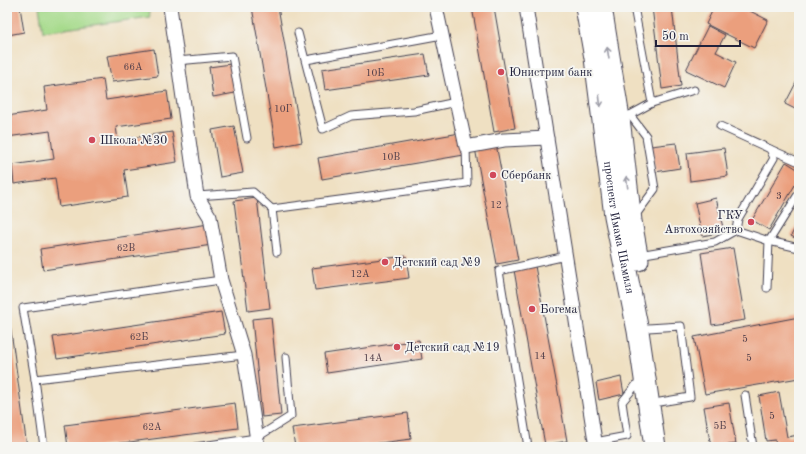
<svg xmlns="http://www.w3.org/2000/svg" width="806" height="454" font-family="'Old Standard TT',serif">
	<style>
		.green { fill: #a5da8a; stroke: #647e62 }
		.building { fill: #eb9f7d }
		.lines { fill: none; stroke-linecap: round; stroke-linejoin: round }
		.service-casing { stroke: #413e4f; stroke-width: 9 }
		.minor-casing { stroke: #413e4f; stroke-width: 15 }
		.primary-casing { stroke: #413e4f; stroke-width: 23 }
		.service { stroke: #fff; stroke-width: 7 }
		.minor { stroke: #fff; stroke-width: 13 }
		.primary { stroke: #fff; stroke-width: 21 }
		.oneway { stroke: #9c9ca7 }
		.poi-dot { fill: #d1495b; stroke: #f6f6f2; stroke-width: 1.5 }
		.labels { text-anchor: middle; stroke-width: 3.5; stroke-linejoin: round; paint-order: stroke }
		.number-label { font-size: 10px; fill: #54414c }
		.poi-label { font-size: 12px; fill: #22223b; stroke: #f6f6f2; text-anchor: start }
		.street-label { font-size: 12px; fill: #22223b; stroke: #f6f6f2 }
	</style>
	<rect width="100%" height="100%" fill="#f6f6f2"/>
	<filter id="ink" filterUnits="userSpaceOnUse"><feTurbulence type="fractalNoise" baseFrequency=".025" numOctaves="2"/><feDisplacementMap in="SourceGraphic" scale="8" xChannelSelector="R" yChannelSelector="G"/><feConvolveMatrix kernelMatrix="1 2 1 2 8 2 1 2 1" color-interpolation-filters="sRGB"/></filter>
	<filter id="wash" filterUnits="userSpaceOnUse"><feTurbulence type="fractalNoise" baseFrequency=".012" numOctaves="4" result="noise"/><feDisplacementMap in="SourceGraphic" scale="16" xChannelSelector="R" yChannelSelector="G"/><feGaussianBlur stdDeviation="0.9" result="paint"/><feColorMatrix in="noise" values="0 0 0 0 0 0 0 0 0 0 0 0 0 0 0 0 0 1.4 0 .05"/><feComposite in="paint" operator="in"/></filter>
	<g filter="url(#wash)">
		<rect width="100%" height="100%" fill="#efe0c2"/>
		<polygon class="green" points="39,7 149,7 150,17 43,32"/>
		<g id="blocks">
			<g class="building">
				<polygon points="7,7 20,7 24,32 8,35"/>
				<polygon points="252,7 278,7 302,142 276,147"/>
				<polygon points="472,7 494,7 515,128 494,132"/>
				<polygon points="652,7 672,7 681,86 662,89"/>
				<polygon points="714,7 742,7 768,20 754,48 706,24"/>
				<polygon points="708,26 725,35 716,52 736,62 724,88 686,70"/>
				<polygon points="154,49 158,76 112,82 107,56"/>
				<polygon points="425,54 429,75 325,90 322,69"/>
				<polygon points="231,64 235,93 213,97 209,67"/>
				<polygon points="799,77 799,111 785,104"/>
				<polygon points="103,79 106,100 167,91 171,119 116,127 118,140 172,132 177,162 124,170 128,197 59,207 55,178 14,184 12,165 54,159 50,131 7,137 7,116 47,110 44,87"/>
				<polygon points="234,126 243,173 220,177 212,130"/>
				<polygon points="460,133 464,155 322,179 318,158"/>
				<polygon points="676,143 680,168 655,172 651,146"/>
				<polygon points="496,144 518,260 497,264 475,148"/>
				<polygon points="724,148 728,176 690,181 687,153"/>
				<polygon points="786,162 799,170 799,178 769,230 752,220"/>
				<polygon points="257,198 270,308 248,311 234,201"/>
				<polygon points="716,198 724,232 702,236 695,203"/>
				<polygon points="799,220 799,240 791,236"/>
				<polygon points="209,224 212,245 43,270 40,249"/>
				<polygon points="733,248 745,320 712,325 701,253"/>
				<polygon points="406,256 409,278 315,290 312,268"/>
				<polygon points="535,266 567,441 545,445 514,270"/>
				<polygon points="7,309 8,309 27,447 7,447"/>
				<polygon points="221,312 225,334 57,359 53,337"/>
				<polygon points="271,317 281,415 262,417 252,319"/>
				<polygon points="799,317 799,378 705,394 694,337"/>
				<polygon points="419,340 422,359 327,373 324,354"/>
				<polygon points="621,377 624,394 599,400 596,383"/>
				<polygon points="779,392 787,437 799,435 799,447 776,447 775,440 766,441 759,396"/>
				<polygon points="235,403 238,428 91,447 68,447 65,425"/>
				<polygon points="729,403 736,444 711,447 704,407"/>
				<polygon points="408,413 411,439 349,447 295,447 292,428"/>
			</g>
		</g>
	</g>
	<g filter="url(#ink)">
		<use href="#blocks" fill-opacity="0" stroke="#413e4f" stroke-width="1"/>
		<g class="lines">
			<defs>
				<g id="service">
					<polyline points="298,33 323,129 351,116 414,111 456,102"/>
					<polyline points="306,60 442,35"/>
					<polyline points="177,61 232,56 247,138"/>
					<polyline points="652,103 694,90"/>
					<polyline points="630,115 646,136 655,189 635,216"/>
					<polyline points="621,117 630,115 652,103 634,7"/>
					<polyline points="770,149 799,162"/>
					<polyline points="197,196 253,192 272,209 467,183 466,147"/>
					<polyline points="272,209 277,252"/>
					<polyline points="736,230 769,241 799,193"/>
					<polyline points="639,255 715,242 736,230 738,219 774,158 770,149 720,126"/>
					<polyline points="767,288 769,241 799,248"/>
					<polyline points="648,328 681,326 690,397 660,402"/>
					<polyline points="35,379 244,355"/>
					<polyline points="745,395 753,447"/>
					<polyline points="595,442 627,436 622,402 641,379"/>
					<polyline points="44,447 35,379 23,308 221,280"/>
					<polyline points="195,447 256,438 291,416 286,357"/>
					<polyline points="528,447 499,271 566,256"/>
				</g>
				<g id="minor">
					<polyline points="170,7 197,196 210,217 221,280 244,355 258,447"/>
					<polyline points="436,7 466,147 504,140 547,138"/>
					<polyline points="526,7 596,447"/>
				</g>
				<g id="primary">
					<path id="s1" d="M586 7 595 58 615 216 638 331 655 447"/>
					<polyline points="601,7 619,118 631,221 638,260"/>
				</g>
			</defs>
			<use href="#service" class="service-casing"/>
			<use href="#minor" class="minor-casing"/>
			<use href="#primary" class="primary-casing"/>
			<use href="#service" class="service"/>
			<use href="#minor" class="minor"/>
			<use href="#primary" class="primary"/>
		</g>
		<defs><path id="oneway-shaft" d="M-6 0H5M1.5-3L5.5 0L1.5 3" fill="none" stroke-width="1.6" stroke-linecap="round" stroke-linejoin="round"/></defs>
		<g class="oneway">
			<use href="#oneway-shaft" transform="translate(608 53) rotate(-99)"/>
			<use href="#oneway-shaft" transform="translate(600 101) rotate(83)"/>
			<use href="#oneway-shaft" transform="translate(627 182) rotate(-97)"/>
		</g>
	</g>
	<g class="poi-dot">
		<circle cx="501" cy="72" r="4"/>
		<circle cx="92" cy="140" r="4"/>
		<circle cx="493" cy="175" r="4"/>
		<circle cx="751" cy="222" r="4"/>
		<circle cx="385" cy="262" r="4"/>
		<circle cx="532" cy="309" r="4"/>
		<circle cx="397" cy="347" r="4"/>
	</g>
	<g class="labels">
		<g class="number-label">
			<text x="133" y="70">66А</text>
			<text x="375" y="76">10Б</text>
			<text x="283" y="112">10Г</text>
			<text x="391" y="160">10В</text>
			<text x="779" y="199">3</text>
			<text x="496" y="208">12</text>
			<text x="126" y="251">62В</text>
			<text x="360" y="277">12А</text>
			<text x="139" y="340">62Б</text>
			<text x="745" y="342">5</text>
			<text x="540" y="359">14</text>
			<text x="373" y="361">14А</text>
			<text x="749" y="361">5</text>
			<text x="772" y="419">5</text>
			<text x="720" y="429">5Б</text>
			<text x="152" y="430">62А</text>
		</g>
		<g class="poi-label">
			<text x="509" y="76">Юнистрим банк</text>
			<text x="100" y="144">Школа №30</text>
			<text x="501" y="179">Сбербанк</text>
			<text x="743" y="219" text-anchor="end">ГКУ<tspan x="743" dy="14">Автохозяйство</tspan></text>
			<text x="393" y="266">Детский сад №9</text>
			<text x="540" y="313">Богема</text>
			<text x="405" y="351">Детский сад №19</text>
		</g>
		<g class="street-label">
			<text dy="4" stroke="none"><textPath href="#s1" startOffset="223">проспект Имама Шамиля</textPath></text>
		</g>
	</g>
	<rect width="806" height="454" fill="none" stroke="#f6f6f2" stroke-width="24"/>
	<path d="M656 40v6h84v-6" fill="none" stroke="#22223b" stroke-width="2"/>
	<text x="662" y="40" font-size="12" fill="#22223b" stroke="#f6f6f2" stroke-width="3" paint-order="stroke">50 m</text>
</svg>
